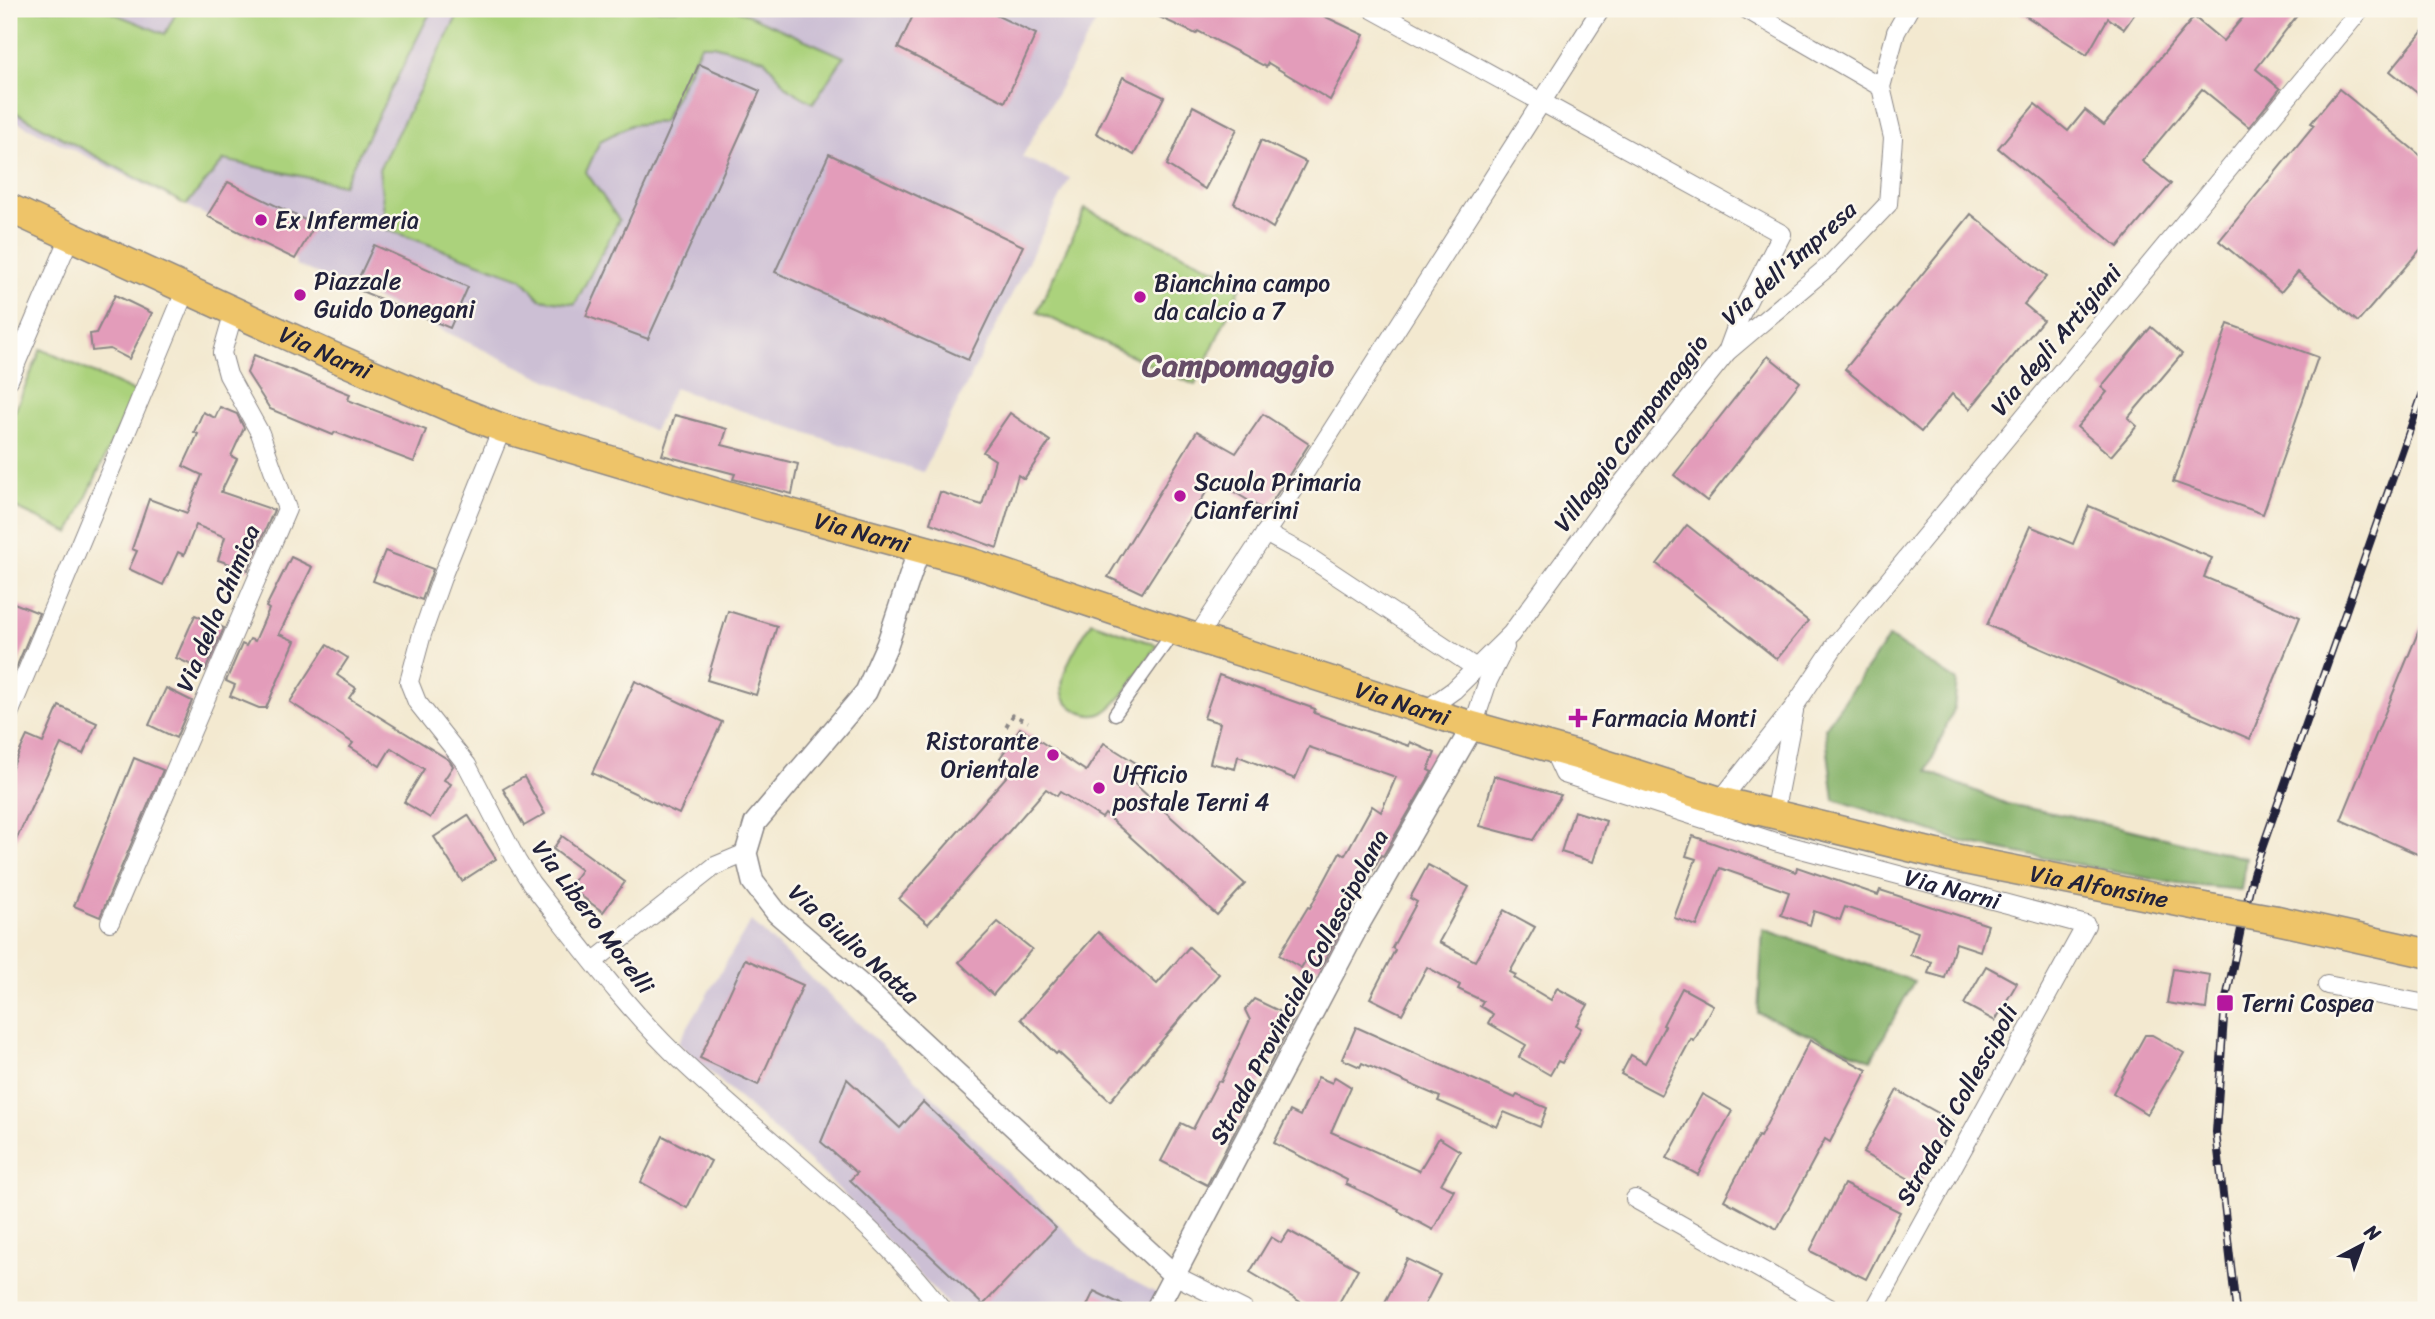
<svg xmlns="http://www.w3.org/2000/svg" width="2435" height="1319" font-family="Sriracha,sans-serif">
	<style>
		.industrial { fill: #ccbfd4 }
		.green { fill: #abd27c; stroke: #667a5c; stroke-width: 2 }
		.forest { fill: #88b46c; stroke: #556b54; stroke-width: 2 }
		.building { fill: #e39cba }
		.lines { fill: none; stroke-linecap: round; stroke-linejoin: round }
		.pedestrian-casing { stroke: #8a8686; stroke-width: 15 }
		.minor-casing { stroke: #8a8686; stroke-width: 20 }
		.tertiary-casing { stroke: #8a8686; stroke-width: 24 }
		.primary-casing { stroke: #8a8686; stroke-width: 31 }
		.path { stroke: #8a8686; stroke-width: 3.5; stroke-dasharray: 5 5; stroke-linecap: butt }
		.pedestrian { stroke: #fff; stroke-width: 12 }
		.minor { stroke: #fff; stroke-width: 18 }
		.tertiary { stroke: #fff; stroke-width: 21 }
		.primary { stroke: #eec469; stroke-width: 28 }
		.rail-casing { stroke: #22223b; stroke-width: 8 }
		.rail { stroke: #fbf7ec; stroke-width: 5; stroke-dasharray: 16; stroke-linecap: butt }
		.primary-bridge-casing { stroke: #8a8686; stroke-width: 31; stroke-linecap: butt }
		.primary-bridge { stroke: #eec469; stroke-width: 28 }
		.poi-dot { fill: #b5179e; stroke: #fbf7ec; stroke-width: 2.5 }
		.labels { text-anchor: middle; stroke-width: 5; stroke-linejoin: round; paint-order: stroke }
		.poi-label { font-size: 24px; fill: #22223b; stroke: #fbf7ec; text-anchor: start }
		.street-label { font-size: 24px; fill: #22223b; stroke: #fbf7ec }
		.district-label { font-size: 32px; font-weight: bold; fill: #664d67; stroke: #fbf7ec }
	</style>
	<rect width="100%" height="100%" fill="#fbf7ec"/>
	<filter id="ink" filterUnits="userSpaceOnUse"><feTurbulence type="fractalNoise" baseFrequency=".0143" numOctaves="2"/><feDisplacementMap in="SourceGraphic" scale="14" xChannelSelector="R" yChannelSelector="G"/><feConvolveMatrix kernelMatrix="1 2 1 2 8 2 1 2 1" color-interpolation-filters="sRGB"/></filter>
	<filter id="wash" filterUnits="userSpaceOnUse"><feTurbulence type="fractalNoise" baseFrequency=".00686" numOctaves="4" result="noise"/><feDisplacementMap in="SourceGraphic" scale="28" xChannelSelector="R" yChannelSelector="G"/><feGaussianBlur stdDeviation="1.57" result="paint"/><feColorMatrix in="noise" values="0 0 0 0 0 0 0 0 0 0 0 0 0 0 0 0 0 1.4 0 .05"/><feComposite in="paint" operator="in"/></filter>
	<g filter="url(#wash)">
		<rect width="100%" height="100%" fill="#f3e9d0"/>
		<g class="industrial">
			<polygon points="31,9 1103,9 1022,157 1070,178 923,472 674,388 654,431 354,288 296,265 295,259 9,118 9,56"/>
			<polygon points="751,921 901,1064 1094,1260 1175,1303 1171,1310 953,1310 836,1186 678,1043"/>
		</g>
		<g class="green">
			<polygon points="12,9 103,9 165,34 178,9 432,9 343,185 224,160 186,205 9,109 9,22"/>
			<polygon points="461,9 735,9 844,57 813,103 789,89 764,59 713,45 701,45 663,122 631,125 600,141 586,172 619,220 575,304 540,299 521,278 386,229 379,169"/>
			<polygon points="1085,209 1243,282 1195,385 1037,312"/>
			<polygon points="41,349 135,392 70,533 9,505 9,425"/>
			<path d="M1091 622 1157 645C1143 664 1123 702 1103 713 1095 717 1086 715 1078 711 1041 693 1079 644 1091 622Z"/>
		</g>
		<g class="forest">
			<polygon points="1889,637 1957,681 1954,709 1927,771 2007,804 2103,823 2246,858 2241,890 2178,884 1966,843 1834,799 1825,728"/>
			<polygon points="1763,929 1914,981 1871,1060 1758,1013"/>
		</g>
		<g id="blocks">
			<g class="building">
				<polygon points="916,9 983,9 1036,34 1005,102 898,48"/>
				<polygon points="1142,9 1309,9 1364,35 1330,100 1268,63 1266,67 1198,31 1196,34"/>
				<polygon points="2015,9 2138,9 2124,29 2108,18 2087,55"/>
				<polygon points="2250,9 2302,9 2256,69 2280,89 2249,127 2202,89 2142,161 2171,184 2118,247 1998,148 2035,104 2068,131 2085,110 2104,125 2194,17 2223,41"/>
				<polygon points="2426,27 2426,100 2390,71"/>
				<polygon points="699,64 760,91 648,339 586,316"/>
				<polygon points="1123,77 1164,97 1134,155 1096,133"/>
				<polygon points="2339,89 2426,160 2426,243 2358,322 2298,272 2281,292 2219,241 2314,125 2311,123"/>
				<polygon points="1193,106 1237,129 1205,189 1167,165"/>
				<polygon points="1261,140 1306,162 1273,228 1234,203"/>
				<polygon points="829,154 1023,246 968,360 775,272"/>
				<polygon points="228,182 315,225 295,259 207,216"/>
				<polygon points="1971,214 2047,276 2024,304 2043,320 1970,409 1952,394 1921,432 1845,369"/>
				<polygon points="374,245 468,287 450,328 354,288"/>
				<polygon points="115,295 152,313 129,359 110,349 92,351 90,334 96,333"/>
				<polygon points="2228,324 2318,357 2263,514 2173,482"/>
				<polygon points="2151,327 2182,354 2128,418 2137,426 2111,456 2077,427 2107,392 2101,387"/>
				<polygon points="254,355 350,394 348,400 426,430 414,462 335,432 333,435 270,409 247,373"/>
				<polygon points="1768,356 1800,382 1707,501 1674,475"/>
				<polygon points="220,407 237,414 244,428 231,456 237,459 221,492 274,510 248,570 218,560 225,537 196,525 184,555 178,552 163,585 129,569 137,551 132,549 149,499 187,513 202,475 183,466 198,434 194,432 203,412 215,418"/>
				<polygon points="1010,413 1050,441 1024,479 1018,475 997,548 930,523 940,492 982,505 995,460 983,452"/>
				<polygon points="1263,414 1309,444 1266,511 1214,480 1142,593 1108,577 1197,431 1236,453"/>
				<polygon points="675,415 727,429 722,445 798,464 792,494 733,479 735,474 662,455"/>
				<polygon points="2089,506 2212,558 2204,577 2300,617 2250,739 1987,625 2030,526 2073,544"/>
				<polygon points="1687,525 1808,621 1777,659 1657,564"/>
				<polygon points="385,551 433,569 422,600 373,581"/>
				<polygon points="291,557 312,567 279,634 295,641 266,708 259,708 230,696 235,685 226,681 242,644 246,646 250,639 255,641 269,609 266,607"/>
				<polygon points="9,601 39,613 9,685"/>
				<polygon points="728,611 777,626 756,695 707,680"/>
				<polygon points="2426,613 2426,858 2341,820"/>
				<polygon points="195,615 224,628 205,671 176,658"/>
				<polygon points="327,645 348,658 337,675 356,688 349,698 449,760 453,766 444,780 451,784 430,818 404,802 424,769 391,748 380,766 350,747 353,743 290,702"/>
				<polygon points="1219,675 1315,709 1314,713 1409,746 1410,742 1435,753 1428,770 1432,772 1383,856 1381,855 1320,969 1306,960 1301,968 1279,955 1308,907 1310,908 1340,852 1345,855 1372,806 1381,812 1396,777 1309,747 1295,779 1238,756 1235,769 1210,763 1220,723 1204,718"/>
				<polygon points="635,681 722,722 679,814 592,773"/>
				<polygon points="166,688 192,701 176,738 149,725"/>
				<polygon points="59,706 97,723 83,754 61,744 9,855 9,774 27,736 43,743"/>
				<polygon points="1020,728 1086,771 1104,743 1136,763 1127,777 1245,884 1217,915 1105,814 1102,818 1060,792 1057,796 1046,789 928,924 899,899 1014,768 1000,758"/>
				<polygon points="134,758 163,770 100,917 74,906"/>
				<polygon points="1494,776 1561,795 1533,840 1480,826"/>
				<polygon points="524,777 545,814 524,826 503,789"/>
				<polygon points="1574,811 1606,821 1593,862 1561,852"/>
				<polygon points="468,815 496,859 462,881 434,837"/>
				<polygon points="562,836 625,882 603,912 569,887 581,870 553,849"/>
				<polygon points="1693,836 1796,872 1797,867 1878,895 1880,890 1988,925 1980,951 1956,943 1945,978 1928,973 1932,962 1910,955 1918,932 1845,907 1840,920 1814,911 1810,925 1781,915 1789,892 1720,868 1697,926 1674,918 1696,859 1686,856"/>
				<polygon points="1428,865 1469,887 1439,942 1475,961 1504,910 1535,927 1510,972 1516,975 1514,978 1551,1000 1557,988 1588,1005 1576,1025 1581,1028 1562,1063 1558,1061 1550,1075 1519,1057 1526,1045 1488,1023 1493,1014 1480,1006 1483,1001 1458,989 1460,985 1427,967 1402,1014 1370,998 1395,950 1392,948 1417,902 1410,898"/>
				<polygon points="998,922 1032,949 993,995 959,962"/>
				<polygon points="1098,932 1157,984 1189,947 1219,974 1110,1101 1058,1052 1056,1054 1021,1019"/>
				<polygon points="745,959 803,985 758,1085 700,1058"/>
				<polygon points="1986,966 2017,983 1995,1021 1964,1004"/>
				<polygon points="2173,969 2210,975 2206,1009 2167,1003"/>
				<polygon points="1682,988 1713,1005 1694,1041 1691,1039 1661,1095 1621,1074 1631,1055 1645,1063 1665,1026 1663,1025"/>
				<polygon points="1254,999 1294,1018 1207,1185 1161,1161 1181,1123 1193,1129 1218,1081 1221,1082 1250,1020 1245,1010"/>
				<polygon points="1356,1027 1515,1098 1517,1095 1547,1108 1540,1127 1504,1112 1497,1127 1438,1101 1440,1097 1362,1063 1360,1067 1342,1059"/>
				<polygon points="2145,1035 2152,1035 2184,1053 2147,1114 2113,1093"/>
				<polygon points="1810,1040 1867,1070 1830,1142 1825,1139 1777,1229 1724,1200 1758,1136 1760,1137"/>
				<polygon points="1318,1077 1332,1083 1335,1077 1351,1087 1331,1132 1419,1171 1439,1138 1460,1151 1441,1184 1454,1190 1433,1230 1398,1211 1399,1209 1346,1184 1347,1180 1274,1143 1290,1111 1300,1116"/>
				<polygon points="847,1079 900,1128 923,1102 1056,1228 983,1305 850,1180 857,1173 821,1142"/>
				<polygon points="1897,1090 1954,1122 1920,1185 1863,1153"/>
				<polygon points="1702,1094 1732,1111 1698,1175 1667,1158"/>
				<polygon points="663,1136 711,1161 687,1208 641,1182"/>
				<polygon points="1844,1184 1900,1212 1866,1279 1810,1251"/>
				<polygon points="1289,1231 1358,1269 1335,1310 1314,1310 1250,1272 1271,1237 1281,1243"/>
				<polygon points="1407,1259 1440,1275 1422,1310 1381,1310"/>
				<polygon points="1094,1291 1133,1310 1085,1310"/>
			</g>
		</g>
	</g>
	<g filter="url(#ink)">
		<use href="#blocks" fill-opacity="0" stroke="#8a8686" stroke-width="2"/>
		<g class="lines">
			<defs>
				<polyline id="pedestrian" points="1115,714 1165,644 1172,630"/>
				<g id="minor">
					<polyline points="1372,9 1782,234 1741,314 1727,352 1611,497 1511,634 1454,690 1426,710"/>
					<polyline points="1746,9 1881,87"/>
					<polyline points="1728,351 1830,265 1888,204 1893,138 1881,87 1896,32 1909,9"/>
					<polyline points="9,380 70,237"/>
					<path d="M502 428 444 572 422 634 409 682 417 702 467 765 517 861 531 883C580 945 628 1011 686 1065 770 1144 872 1218 942 1310"/>
					<polyline points="1265,533 1304,554 1476,668"/>
					<polyline points="1197,637 1295,488 1601,9"/>
					<polyline points="9,714 186,289"/>
					<polyline points="1473,726 1488,681 1505,647"/>
					<path id="s1" d="M1552 748 1564 774 1775 842 2086 925 1874 1310"/>
					<polyline points="1720,801 1794,707 1836,644 2361,9"/>
					<polyline points="1774,814 1794,711"/>
					<polyline points="110,922 287,509 260,433 228,375 222,353 234,311"/>
					<polyline points="594,961 715,866 746,853"/>
					<polyline points="2327,985 2426,1004"/>
					<polyline points="1635,1199 1833,1310"/>
					<polyline points="1174,1275 1244,1310"/>
				</g>
				<g id="tertiary">
					<polyline points="919,549 887,645 866,692 755,823 746,853 753,882 777,913 862,986 1174,1275"/>
					<polyline points="1156,1310 1360,922 1473,726"/>
				</g>
				<g id="primary">
					<path id="s2" d="M9 208 327 354 456 410 502 428 768 507 970 562 1172 630 1473 726 1580 756 1720 801 1954 858 2204 907"/>
					<polyline points="2277,920 2426,953"/>
				</g>
			</defs>
			<use href="#pedestrian" class="pedestrian-casing"/>
			<use href="#minor" class="minor-casing"/>
			<use href="#tertiary" class="tertiary-casing"/>
			<use href="#primary" class="primary-casing"/>
			<polyline class="path" points="1006,727 1013,715 1028,722"/>
			<use href="#pedestrian" class="pedestrian"/>
			<use href="#minor" class="minor"/>
			<use href="#tertiary" class="tertiary"/>
			<use href="#primary" class="primary"/>
			<defs>
				<polyline id="rail" points="2236,1310 2216,1132 2225,1003 2253,874 2426,384"/>
			</defs>
			<use href="#rail" class="rail-casing"/>
			<use href="#rail" class="rail"/>
			<defs>
				<polyline id="primary-bridge" points="2204,907 2277,920"/>
			</defs>
			<use href="#primary-bridge" class="primary-bridge-casing"/>
			<use href="#primary-bridge" class="primary-bridge"/>
		</g>
	</g>
	<g class="poi-dot">
		<circle cx="261" cy="220" r="7"/>
		<circle cx="300" cy="295" r="7"/>
		<circle cx="1140" cy="297" r="7"/>
		<circle cx="1180" cy="496" r="7"/>
		<path d="M1574.5 707.5h7v7h7v7h-7v7h-7v-7h-7v-7h7z"/>
		<circle cx="1053" cy="755" r="7"/>
		<circle cx="1099" cy="788" r="7"/>
		<rect x="2216" y="994" width="18" height="18" rx="3.5"/>
	</g>
	<g class="labels">
		<g class="poi-label">
			<text x="275" y="228">Ex Infermeria</text>
			<text x="314" y="289">Piazzale<tspan x="314" dy="28">Guido Donegani</tspan></text>
			<text x="1154" y="291">Bianchina campo<tspan x="1154" dy="28">da calcio a 7</tspan></text>
			<text x="1194" y="490">Scuola Primaria<tspan x="1194" dy="28">Cianferini</tspan></text>
			<text x="1592" y="726">Farmacia Monti</text>
			<text x="1039" y="749" text-anchor="end">Ristorante<tspan x="1039" dy="28">Orientale</tspan></text>
			<text x="1113" y="782">Ufficio<tspan x="1113" dy="28">postale Terni 4</tspan></text>
			<text x="2241" y="1011">Terni Cospea</text>
		</g>
		<g class="street-label">
			<text transform="translate(1789 263) rotate(-42)" y="8">Via dell'Impresa</text>
			<text transform="translate(2056 340) rotate(-50)" y="8">Via degli Artigiani</text>
			<text dy="8" stroke="none"><textPath href="#s2" startOffset="348">Via Narni</textPath></text>
			<text transform="translate(1631 433) rotate(-53)" y="8">Villaggio Campomaggio</text>
			<text dy="8" stroke="none"><textPath href="#s2" startOffset="915">Via Narni</textPath></text>
			<text transform="translate(218 608) rotate(-67)" y="8">Via della Chimica</text>
			<text dy="8" stroke="none"><textPath href="#s2" startOffset="1482">Via Narni</textPath></text>
			<text dy="8" stroke="none"><textPath href="#s2" startOffset="2203">Via Alfonsine</textPath></text>
			<text dy="8" stroke="none"><textPath href="#s1" startOffset="434">Via Narni</textPath></text>
			<text transform="translate(593 917) rotate(53)" y="8">Via Libero Morelli</text>
			<text transform="translate(854 944) rotate(42)" y="8">Via Giulio Natta</text>
			<text transform="translate(1299 987) rotate(-62)" y="8">Strada Provinciale Collescipolana</text>
			<text transform="translate(1957 1105) rotate(-61)" y="8">Strada di Collescipoli</text>
		</g>
		<g class="district-label">
			<text x="1238" y="376">Campomaggio</text>
		</g>
	</g>
	<rect width="2435" height="1319" fill="none" stroke="#fbf7ec" stroke-width="35"/>
	<g transform="translate(2362 1245) rotate(41)" stroke="#fbf7ec" stroke-width="5" paint-order="stroke">
	<path d="M0-5L12 26L0 18L-12 26Z" fill="#22223b"/>
	<text y="-10" font-size="19" font-weight="bold" text-anchor="middle" fill="#22223b">N</text>
	</g>
</svg>
